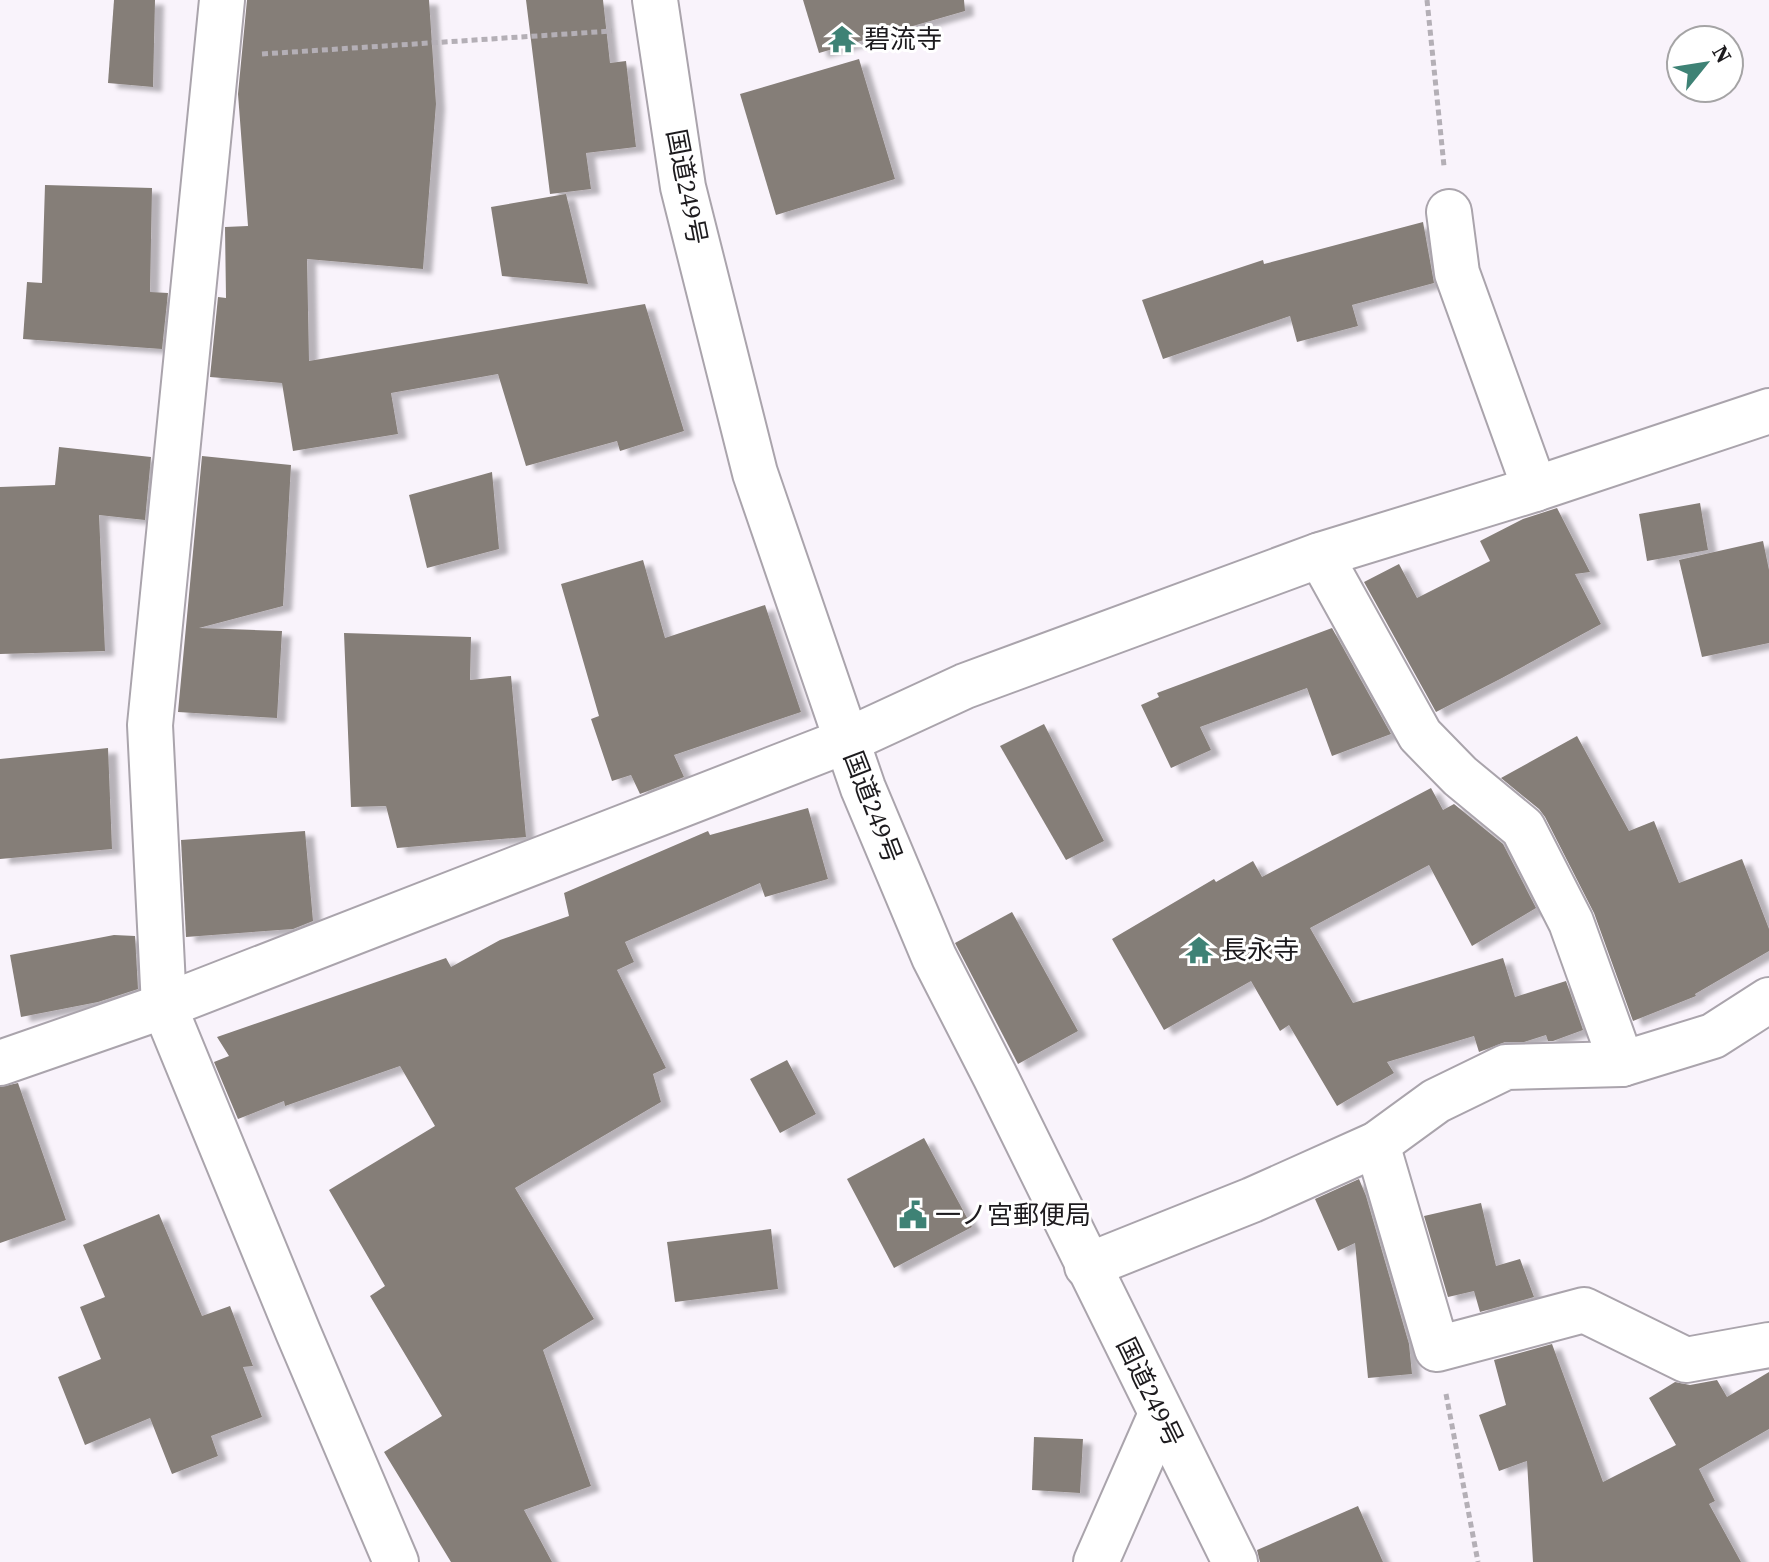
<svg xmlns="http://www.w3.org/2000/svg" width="1769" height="1562" font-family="'Source Serif 4','Noto Sans JP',serif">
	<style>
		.building { fill: #857e78; filter: url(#shadow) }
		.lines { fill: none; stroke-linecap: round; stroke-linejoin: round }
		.minor-casing { stroke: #aaa4ac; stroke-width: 48 }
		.tertiary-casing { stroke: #aaa4ac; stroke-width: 48 }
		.trunk-casing { stroke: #aaa4ac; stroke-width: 48 }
		.path { stroke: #b4afb6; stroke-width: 5; stroke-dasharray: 6 4; stroke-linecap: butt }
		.minor { stroke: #fff; stroke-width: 44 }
		.tertiary { stroke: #fff; stroke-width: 44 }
		.trunk { stroke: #fff; stroke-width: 44 }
		.labels { text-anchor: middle; stroke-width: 6; stroke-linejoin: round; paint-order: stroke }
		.poi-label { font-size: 26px; fill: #1d1b1e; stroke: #fff; text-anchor: start }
		.street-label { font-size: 26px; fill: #1d1b1e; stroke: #fff }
	</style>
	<defs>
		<filter id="shadow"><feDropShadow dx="9" dy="5" stdDeviation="2" flood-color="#0004"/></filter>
	</defs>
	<rect width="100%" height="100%" fill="#f9f3fb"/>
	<g class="building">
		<polygon points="114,0 155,0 153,87 108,83"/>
		<polygon points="247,0 429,0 436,104 423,269 307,259 309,361 645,304 684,431 620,451 617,441 526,466 498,374 391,393 398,434 293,451 282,383 210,377 218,297 226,298 225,227 248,226 238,94"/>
		<polygon points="526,0 603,0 610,63 626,61 636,147 586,153 591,189 550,194"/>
		<polygon points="803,0 964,0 965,11 819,53"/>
		<polygon points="859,59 895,179 776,215 740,94"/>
		<polygon points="45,185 152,188 150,292 168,293 162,349 23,339 27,282 42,283"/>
		<polygon points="566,194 588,284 502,276 491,207"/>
		<polygon points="1423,222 1434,283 1352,305 1358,326 1297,342 1290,316 1163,359 1142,300 1263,260 1264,264"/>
		<polygon points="59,447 151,457 145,520 99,515 105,651 0,654 0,487 55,485"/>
		<polygon points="202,456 291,465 283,606 199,628 282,631 277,718 178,712"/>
		<polygon points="492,472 499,549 427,568 409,495"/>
		<polygon points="1700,503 1708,550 1647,561 1639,514"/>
		<polygon points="1557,508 1590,572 1575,574 1601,624 1502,678 1436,712 1364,582 1399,564 1417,598 1490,561 1480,541 1523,519"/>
		<polygon points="1763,541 1769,570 1769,643 1702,657 1679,560"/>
		<polygon points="643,560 665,638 765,605 801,712 674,755 684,777 640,794 631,775 612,781 591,719 599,716 561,584"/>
		<polygon points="1332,628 1391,734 1332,756 1307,688 1200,727 1211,750 1171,768 1141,705 1159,697 1157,693"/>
		<polygon points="344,633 471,637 470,680 511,676 526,837 397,848 386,806 351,807"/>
		<polygon points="1044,724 1104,841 1066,860 1000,746"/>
		<polygon points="1577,736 1629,831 1654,821 1679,883 1742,859 1769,929 1769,951 1695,994 1696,996 1633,1021 1594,913 1545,817 1539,809 1501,778"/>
		<polygon points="108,748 112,849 0,859 0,759"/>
		<polygon points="1431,788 1443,810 1454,804 1503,844 1536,908 1472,946 1429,865 1310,928 1353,1003 1503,958 1515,997 1566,981 1583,1030 1553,1041 1548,1041 1546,1035 1524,1042 1505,1042 1479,1052 1474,1036 1387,1062 1394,1073 1337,1106 1289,1025 1280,1031 1251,981 1164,1030 1112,939 1214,879 1216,882 1253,861 1262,877"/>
		<polygon points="808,808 828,879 765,897 760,883 625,942 634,962 617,970 666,1068 653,1074 661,1102 515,1188 594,1319 543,1350 591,1486 524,1510 552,1562 451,1562 384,1452 442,1416 370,1296 385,1286 329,1190 435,1126 400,1066 285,1106 284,1101 238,1119 214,1062 229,1056 217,1037 446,958 451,967 500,940 569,916 564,893 708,831 710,835"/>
		<polygon points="305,831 313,921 293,929 186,937 181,840"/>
		<polygon points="1012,912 1078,1031 1018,1064 955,943"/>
		<polygon points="114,935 135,936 138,989 98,1002 21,1017 10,955"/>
		<polygon points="787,1060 816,1114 780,1133 750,1079"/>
		<polygon points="18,1083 66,1220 0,1243 0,1087"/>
		<polygon points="924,1138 972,1227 894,1268 847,1179"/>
		<polygon points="1359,1179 1366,1196 1409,1344 1412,1374 1368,1378 1355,1243 1338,1251 1315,1199"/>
		<polygon points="1481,1203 1496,1266 1520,1259 1534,1297 1480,1312 1474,1291 1448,1297 1424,1216"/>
		<polygon points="159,1214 202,1316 230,1306 253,1366 243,1367 262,1417 211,1436 218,1456 172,1474 150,1418 85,1445 58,1377 101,1359 80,1307 105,1297 83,1245"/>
		<polygon points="771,1229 778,1289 675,1302 667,1242"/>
		<polygon points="1552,1344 1603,1482 1676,1445 1649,1398 1675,1382 1690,1385 1717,1380 1727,1397 1769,1372 1769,1429 1699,1469 1715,1501 1709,1504 1741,1562 1533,1562 1527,1461 1499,1471 1479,1415 1506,1405 1494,1360"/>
		<polygon points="1034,1437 1083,1439 1080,1493 1032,1490"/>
		<polygon points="1358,1506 1383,1562 1260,1562 1257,1550"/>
	</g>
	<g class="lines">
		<defs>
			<g id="minor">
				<polyline points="222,0 150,725 164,1006 298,1332 396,1562"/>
				<polyline points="1449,212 1457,273 1535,489"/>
				<polyline points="1320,555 1420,735 1460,776 1523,828 1571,922 1622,1064"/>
				<polyline points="0,1063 164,1006 848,740"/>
				<polyline points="1377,1144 1437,1349 1584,1310 1686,1360 1769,1345"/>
				<polyline points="1087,1266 1252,1200 1377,1144 1436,1101 1506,1067 1622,1064 1713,1036 1769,1000"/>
				<polyline points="1096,1562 1161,1414"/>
			</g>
			<polyline id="tertiary" points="848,740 965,686 1320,555 1535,489 1769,411"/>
			<polyline id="trunk" points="655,0 683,187 755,473 863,788 934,957 995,1076 1235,1562"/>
		</defs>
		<use href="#minor" class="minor-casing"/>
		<use href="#tertiary" class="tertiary-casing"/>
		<use href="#trunk" class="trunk-casing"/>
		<g class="path">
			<polyline points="1427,0 1444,166"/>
			<polyline points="262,54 612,31"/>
			<polyline points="1446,1394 1478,1562"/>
		</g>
		<use href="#minor" class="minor"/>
		<use href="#tertiary" class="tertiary"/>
		<use href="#trunk" class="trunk"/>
	</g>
	<defs>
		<symbol id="temple-bare" viewBox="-9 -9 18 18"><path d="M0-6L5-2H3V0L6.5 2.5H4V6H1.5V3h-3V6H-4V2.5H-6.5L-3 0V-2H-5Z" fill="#3e8275" stroke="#fff" stroke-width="2.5" paint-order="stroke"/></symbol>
		<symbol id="civic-bare" viewBox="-9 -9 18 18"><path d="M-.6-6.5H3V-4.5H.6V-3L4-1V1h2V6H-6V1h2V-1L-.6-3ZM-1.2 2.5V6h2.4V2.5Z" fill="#3e8275" stroke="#fff" stroke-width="2.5" paint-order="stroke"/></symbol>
	</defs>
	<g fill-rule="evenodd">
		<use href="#temple-bare" x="822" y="19" width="40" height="40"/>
		<use href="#temple-bare" x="1179" y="930" width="40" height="40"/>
		<use href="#civic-bare" x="893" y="1195" width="40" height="40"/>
	</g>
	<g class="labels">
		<g class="poi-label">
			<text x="864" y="48">碧流寺</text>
			<text x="1221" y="959">長永寺</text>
			<text x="935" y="1224">一ノ宮郵便局</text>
		</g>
		<g class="street-label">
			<text transform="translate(687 187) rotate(79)" y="9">国道249号</text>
			<text transform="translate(873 807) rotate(69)" y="9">国道249号</text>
			<text transform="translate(1150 1392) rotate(64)" y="9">国道249号</text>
		</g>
	</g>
	<g transform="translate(1705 64) rotate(60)"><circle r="38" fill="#ffffff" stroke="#a5a4a5" stroke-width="2"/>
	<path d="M0-6L14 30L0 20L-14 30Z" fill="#3e8275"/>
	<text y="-12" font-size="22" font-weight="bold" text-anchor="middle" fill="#1d1b1e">N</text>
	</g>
</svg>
